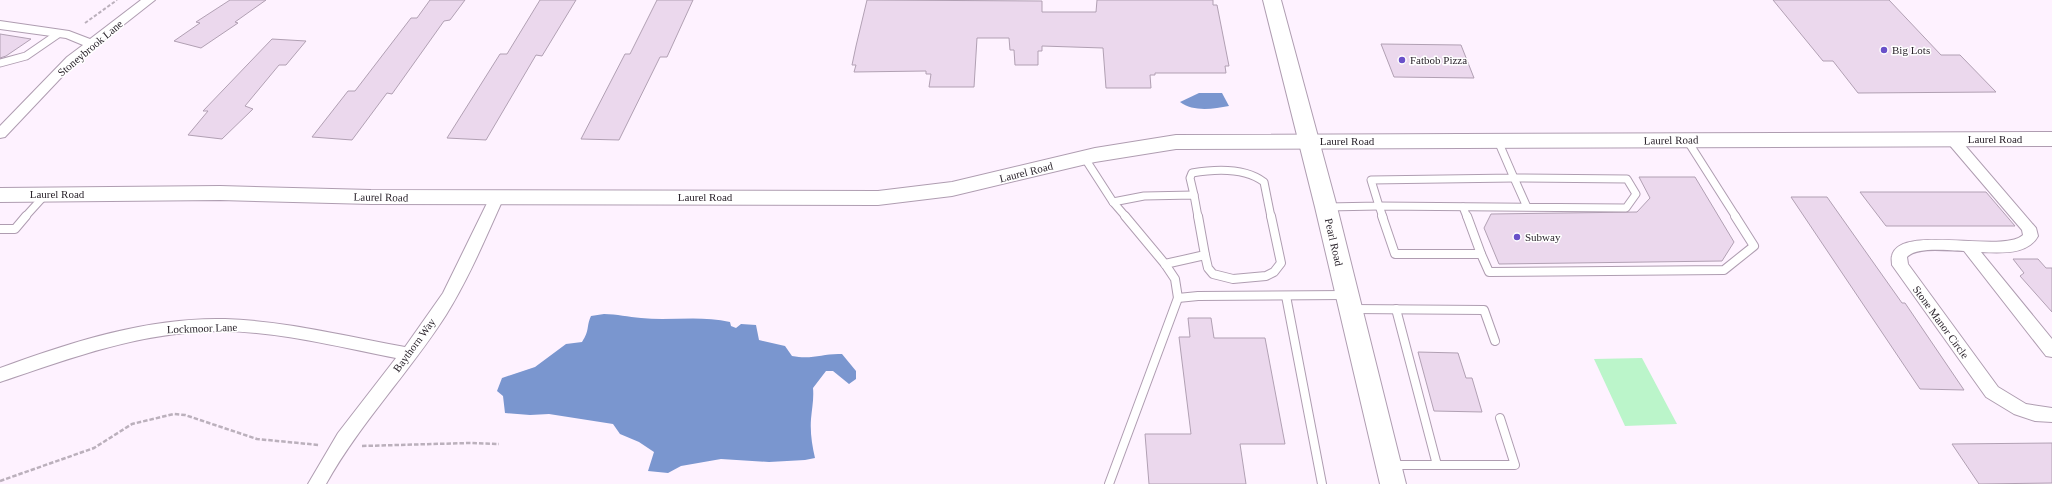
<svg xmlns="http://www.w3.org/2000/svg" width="2052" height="484" font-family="'Times New Roman',serif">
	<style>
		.green { fill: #bbf5ca }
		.water { fill: #7a96cf }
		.building { fill: #ebd8ed; stroke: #b1a0b3 }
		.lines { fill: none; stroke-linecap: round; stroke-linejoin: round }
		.lane-far1-casing { stroke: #af9db1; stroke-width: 9 }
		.lane-casing { stroke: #af9db1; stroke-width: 10 }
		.street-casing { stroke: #af9db1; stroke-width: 2 }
		.secondary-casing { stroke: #af9db1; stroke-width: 2 }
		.primary-casing { stroke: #af9db1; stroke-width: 2 }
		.path-far1 { stroke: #bbb0bc; stroke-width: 2; stroke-dasharray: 3.5 2; stroke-linecap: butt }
		.path { stroke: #bbb0bc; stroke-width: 2.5; stroke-dasharray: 4.5 2; stroke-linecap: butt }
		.lane-far1 { stroke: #fff; stroke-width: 7 }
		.lane { stroke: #fff; stroke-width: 8 }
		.street { fill: #fff; fill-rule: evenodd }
		.secondary { fill: #fff; fill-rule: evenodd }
		.primary { fill: #fff; fill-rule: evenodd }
		.poi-dot { fill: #6950c9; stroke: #fff; stroke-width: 1.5 }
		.labels { text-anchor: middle; stroke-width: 3; stroke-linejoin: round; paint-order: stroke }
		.street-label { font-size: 11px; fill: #2c252d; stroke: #fff }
		.poi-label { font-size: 11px; fill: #2c252d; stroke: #fff; text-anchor: start }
	</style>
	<rect width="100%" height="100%" fill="#fef2ff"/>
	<polygon class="green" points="1642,358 1677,424 1625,426 1594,359"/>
	<g class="water">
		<path d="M1199 93H1222L1229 106C1213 109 1193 112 1180 102Z"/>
		<path d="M604 314C617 314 628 317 641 318 671 321 700 315 730 322L731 326 736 328 741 324 756 325 759 340 785 346 792 356C813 360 823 353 842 354L856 371V379L849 384 833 371H826L813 388C814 399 812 408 811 419 810 432 812 445 815 458L805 460 769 462 721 459 681 466 668 473 648 471 654 452 639 442 620 434 613 424 549 414 530 415 505 413 503 396 497 391 502 378 535 367 566 344 582 342C590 330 586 327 591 316Z"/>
	</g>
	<g class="building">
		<polygon points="230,0 266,0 235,22 238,23 201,48 174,41 200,23 196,22"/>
		<polygon points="430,0 465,0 450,20 444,21 392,94 387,93 352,140 312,137 348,91 355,91 411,18 417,18"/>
		<polygon points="540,0 576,0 542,56 536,55 486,140 447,138 500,54 507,54"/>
		<polygon points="657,0 693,0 667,57 660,57 619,140 581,139 625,54 630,54"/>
		<polygon points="867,0 1042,1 1042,12 1096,12 1097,0 1213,0 1213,5 1217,5 1229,66 1225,66 1226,73 1155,73 1155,75 1150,75 1151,88 1106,88 1103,48 1042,46 1042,51 1038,51 1038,65 1015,65 1014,50 1010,50 1009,38 977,38 974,87 929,87 931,74 926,74 926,71 854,72 856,65 852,65 856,46"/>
		<polygon points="1773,0 1889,0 1941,55 1960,55 1996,92 1858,93 1833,61 1823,61"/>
		<polygon points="0,34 31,39 6,56 0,58"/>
		<polygon points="272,39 306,41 286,65 279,65 245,106 253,109 222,139 188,135 208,111 203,111"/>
		<polygon points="1381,44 1461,45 1474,78 1394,77"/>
		<polygon points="1639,177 1695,177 1734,242 1722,261 1499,264 1484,228 1491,214 1637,212 1650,198"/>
		<polygon points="1860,192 1986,192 2015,226 1886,226"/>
		<polygon points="1791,197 1827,197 1902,303 1905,303 1964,390 1920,389"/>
		<polygon points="2013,259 2038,259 2046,268 2052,268 2052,312 2020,276 2024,273"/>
		<polygon points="1188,318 1211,318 1214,338 1265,338 1285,444 1240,444 1246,484 1149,484 1145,434 1191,434 1179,337 1190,337"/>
		<polygon points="1418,352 1458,353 1466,378 1472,378 1482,412 1434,411"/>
		<polygon points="2052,443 2052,483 1979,484 1952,444"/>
	</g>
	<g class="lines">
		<defs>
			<g id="lane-far1">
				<polyline points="0,63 26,56 58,34"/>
				<polyline points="1687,140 1736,217"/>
				<polyline points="1084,157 1113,202 1126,217"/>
				<path d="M1194 195 1190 178 1192 173C1215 169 1244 167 1264 182L1271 217"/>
				<polyline points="1113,202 1144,196 1194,195 1198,217"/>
				<polyline points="1327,207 1379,206 1371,180 1514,178 1498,141"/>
				<polyline points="1463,207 1467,217"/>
				<polyline points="25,217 45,195"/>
				<polyline points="1383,217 1379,206 1626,208 1636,194 1627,179 1514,178 1527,207"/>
			</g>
			<g id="lane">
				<polyline points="1125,216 1165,264 1175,279 1178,298 1198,296 1346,295"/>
				<polyline points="1382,216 1395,254 1481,254 1489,272 1724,270 1754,246 1735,216"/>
				<polyline points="1467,216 1481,254"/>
				<polyline points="0,229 15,229 26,216"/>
				<polyline points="1205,255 1208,268 1213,274 1233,279 1266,276 1274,272 1281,263 1271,216"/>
				<polyline points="1165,264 1205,255 1198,216"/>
				<polyline points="1286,296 1322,484"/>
				<polyline points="1353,309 1484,310 1495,341"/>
				<polyline points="1396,309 1437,465"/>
				<polyline points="1392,465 1515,465 1500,418"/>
				<polyline points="1109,484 1178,298"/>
			</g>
			<g id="street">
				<polygon points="141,0 155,0 75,63 5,137 0,138 0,126 67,57 83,45 66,38 0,29 0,21 69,31 90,39"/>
				<path d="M1952 135 1957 136 2036 228 2038 236C2028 255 2000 253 1981 252L2052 339V357L2046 356 1964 251C1949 251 1918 246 1907 257L1908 264 1998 387 2026 404 2052 408V422L2035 421 2014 414 1986 397 1892 265C1892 262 1891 258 1892 256 1899 223 2003 254 2023 235L2022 230 1947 142 1945 139 1947 136Z"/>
				<path d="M497 192 502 193 504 197C486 237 469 278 446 315 409 373 360 423 326 484H308L338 433 396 358C339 347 282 332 223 331 143 331 74 357 0 382V368C71 342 148 317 225 319 286 321 345 336 405 347L443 293 490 197 492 193Z"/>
			</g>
			<polygon id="secondary" points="2052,132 2052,146 1176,149 1095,162 952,196 878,205 371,204 220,200 0,202 0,188 220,186 371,190 878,191 952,182 1095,148 1176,135"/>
			<polygon id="primary" points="1263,0 1281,0 1337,207 1406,484 1380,484 1315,207"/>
		</defs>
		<use href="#lane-far1" class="lane-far1-casing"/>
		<use href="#lane" class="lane-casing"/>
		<use href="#street" class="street-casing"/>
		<use href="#secondary" class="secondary-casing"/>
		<use href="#primary" class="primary-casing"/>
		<polyline class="path-far1" points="85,23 117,0"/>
		<g class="path">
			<polyline points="362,446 469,443 499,444"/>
			<polyline points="0,481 94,448 132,424 174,414 185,415 257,439 319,445"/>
		</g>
		<use href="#lane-far1" class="lane-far1"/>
		<use href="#lane" class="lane"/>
		<use href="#street" class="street"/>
		<use href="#secondary" class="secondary"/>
		<use href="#primary" class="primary"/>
	</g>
	<g class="poi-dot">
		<circle cx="1884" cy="50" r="4"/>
		<circle cx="1402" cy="60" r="4"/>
		<circle cx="1517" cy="237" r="4"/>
	</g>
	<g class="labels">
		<g class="street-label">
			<text transform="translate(90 48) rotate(-40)" y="4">Stoneybrook Lane</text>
			<text x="1995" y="143">Laurel Road</text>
			<text transform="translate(1671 140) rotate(-1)" y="4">Laurel Road</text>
			<text x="1347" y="145">Laurel Road</text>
			<text transform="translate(1026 172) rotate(-14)" y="4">Laurel Road</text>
			<text x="57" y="198">Laurel Road</text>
			<text transform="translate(381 197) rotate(1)" y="4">Laurel Road</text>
			<text x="705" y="201">Laurel Road</text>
			<text transform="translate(1334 242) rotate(77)" y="4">Pearl Road</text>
			<text transform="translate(1941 322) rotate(54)" y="4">Stone Manor Circle</text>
			<text transform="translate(202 328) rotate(-2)" y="4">Lockmoor Lane</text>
			<text transform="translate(414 345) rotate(-54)" y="4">Baythorn Way</text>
		</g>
		<g class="poi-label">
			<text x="1892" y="54">Big Lots</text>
			<text x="1410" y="64">Fatbob Pizza</text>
			<text x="1525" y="241">Subway</text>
		</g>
	</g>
</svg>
